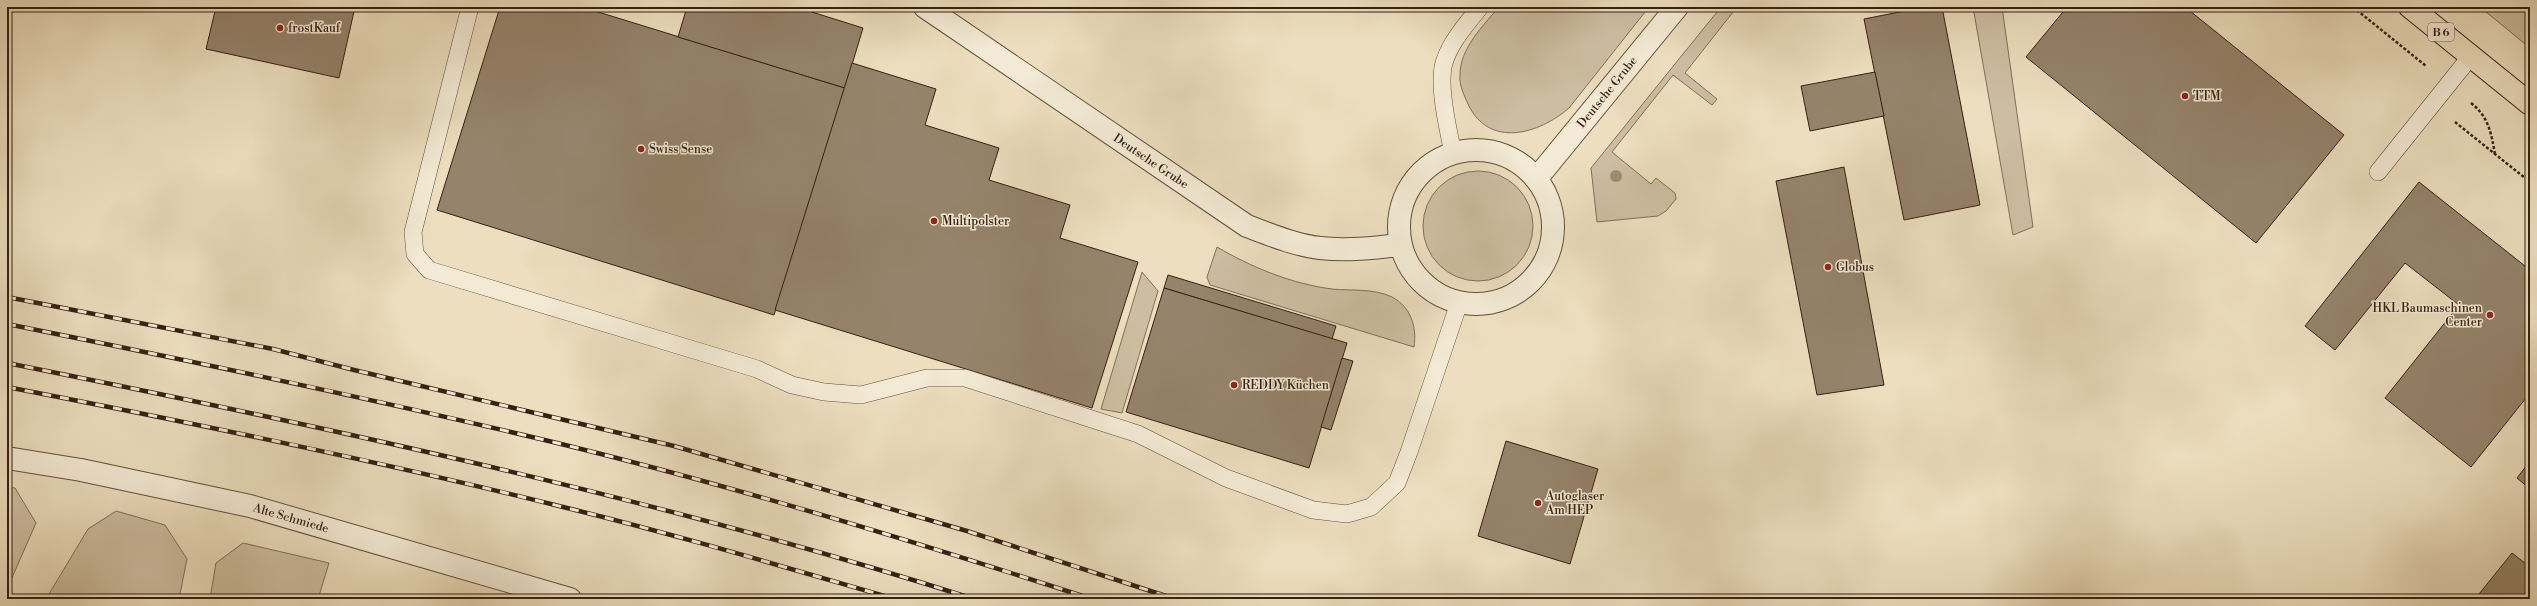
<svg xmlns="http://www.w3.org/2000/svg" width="2537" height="606" font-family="'Libre Bodoni',serif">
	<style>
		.green { fill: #cdbea1; stroke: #826f59 }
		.building { fill: #95836b; stroke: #372011 }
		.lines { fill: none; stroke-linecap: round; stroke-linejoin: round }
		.service-casing { stroke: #64503c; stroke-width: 18 }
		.minor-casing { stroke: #64503c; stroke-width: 24 }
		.tertiary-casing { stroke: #64503c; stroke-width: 24 }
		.primary-casing { stroke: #372011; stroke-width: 24 }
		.path { stroke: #372011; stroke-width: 2.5; stroke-dasharray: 3 2; stroke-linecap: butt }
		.service { stroke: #f3ead5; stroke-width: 17 }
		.minor { stroke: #f3ead5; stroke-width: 22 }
		.tertiary { stroke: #f3ead5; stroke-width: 22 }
		.primary { stroke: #ecdebe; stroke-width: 22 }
		.rail-casing { stroke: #372011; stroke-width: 4.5 }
		.rail { stroke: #f3ead5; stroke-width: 3; stroke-dasharray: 9; stroke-linecap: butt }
		.tree { fill: #9d8c73 }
		.poi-dot { fill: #8f2418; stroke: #f3ead5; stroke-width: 1.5 }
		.labels { text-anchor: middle; stroke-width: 3; stroke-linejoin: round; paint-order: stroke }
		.shield { fill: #f3ead5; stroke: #6f5d4c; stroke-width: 1 }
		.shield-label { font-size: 11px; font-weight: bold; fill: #372011 }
		.poi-label { font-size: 12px; fill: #372011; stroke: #f3ead5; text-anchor: start }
		.street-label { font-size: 12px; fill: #372011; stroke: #f3ead5 }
	</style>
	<rect width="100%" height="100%" fill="#ecdebe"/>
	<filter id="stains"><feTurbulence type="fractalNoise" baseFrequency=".005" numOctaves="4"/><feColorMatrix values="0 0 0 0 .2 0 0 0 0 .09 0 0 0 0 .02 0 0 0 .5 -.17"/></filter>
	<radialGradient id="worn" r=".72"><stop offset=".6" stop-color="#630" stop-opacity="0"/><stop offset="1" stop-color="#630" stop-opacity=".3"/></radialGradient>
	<g class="green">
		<path d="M1499 7H1649L1569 108C1539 134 1489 149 1468 104 1464 95 1459 85 1460 75 1460 48 1483 26 1499 7Z"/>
		<polygon points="1721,7 1737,7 1685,73 1717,99 1712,105 1673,75 1612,152 1651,184 1656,178 1675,193 1676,199 1666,211 1658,216 1597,222 1591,168"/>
		<polygon points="1973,7 2002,7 2033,227 2013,235"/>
		<polygon points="2480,7 2530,7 2530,48"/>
		<circle cx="1478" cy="226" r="55"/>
		<path d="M1217 247C1251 267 1292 284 1332 289 1352 291 1373 288 1392 297 1411 307 1417 327 1414 347L1210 285 1207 277Z"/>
		<polygon points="1142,272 1158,291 1122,413 1101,409"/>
		<polygon points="7,487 15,488 36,523 7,589"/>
		<polygon points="116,511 165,525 187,559 179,599 46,599 88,529"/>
		<polygon points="243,543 329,563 318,599 210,599 216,563"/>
	</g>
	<g class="building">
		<polygon points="216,7 355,7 339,78 206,49"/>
		<polygon points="500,7 582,7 845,88 774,315 437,210"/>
		<polygon points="687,7 796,7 863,28 845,88 678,37"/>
		<polygon points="1925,7 1942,7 1980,205 1904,220 1864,19"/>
		<polygon points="2067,7 2185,7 2344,135 2256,243 2026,57"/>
		<polygon points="852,63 936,89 925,125 999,148 989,180 1070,205 1060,238 1138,262 1092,408 775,310"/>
		<polygon points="1875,72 1884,116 1810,131 1801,86"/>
		<polygon points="1844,167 1884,385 1817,395 1776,181"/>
		<polygon points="2419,182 2530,270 2530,393 2471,467 2385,398 2459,305 2405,263 2335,350 2305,326"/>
		<polygon points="1168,275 1336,326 1332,339 1164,288"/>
		<polygon points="1164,288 1347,343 1309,468 1126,412"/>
		<polygon points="1342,358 1353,361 1331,430 1321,427"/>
		<polygon points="1506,441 1598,469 1570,564 1478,536"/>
		<polygon points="2530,461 2530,489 2517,478"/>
		<polygon points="2512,553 2530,567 2530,599 2475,599"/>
	</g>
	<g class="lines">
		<defs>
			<g id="service">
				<polyline points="470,7 413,232 415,254 429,270 757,369 792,385 824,392 861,395 927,378 965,378 1138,434 1226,478 1313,510 1347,514 1371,507 1397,483 1409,452 1459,303"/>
				<path d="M1453 153C1448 129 1439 91 1443 67 1448 44 1466 25 1480 7"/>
				<polyline points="2378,172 2471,56"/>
			</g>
			<g id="minor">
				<path d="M925 7 1247 226C1271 235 1295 245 1320 248 1346 251 1374 248 1400 245"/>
				<circle cx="1476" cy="227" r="77"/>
				<polyline points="1537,178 1677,7"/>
			</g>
			<polyline id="tertiary" points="7,458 81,470 250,506 570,599"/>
			<polyline id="primary" points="2410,7 2530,104"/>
		</defs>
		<use href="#service" class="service-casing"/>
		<use href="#minor" class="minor-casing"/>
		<use href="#tertiary" class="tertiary-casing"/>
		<use href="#primary" class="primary-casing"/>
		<g class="path">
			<polyline points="2353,7 2426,66"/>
			<path d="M2471 103C2489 117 2491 133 2495 154"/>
			<polyline points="2455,122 2530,182"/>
		</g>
		<use href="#service" class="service"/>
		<use href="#minor" class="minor"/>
		<use href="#tertiary" class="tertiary"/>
		<use href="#primary" class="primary"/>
		<defs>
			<g id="rail">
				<polyline points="7,297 273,349 354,370 674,446 967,531 1175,599"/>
				<path d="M7 324C191 361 375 399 557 443 737 487 916 542 1092 599"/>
				<path d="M7 363C332 428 657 498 974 599"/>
				<path d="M7 387C193 423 379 461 563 507 674 534 784 567 895 599"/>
			</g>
		</defs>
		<use href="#rail" class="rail-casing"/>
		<use href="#rail" class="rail"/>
	</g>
	<circle class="tree" cx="1616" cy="176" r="6"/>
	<g class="poi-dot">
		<circle cx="280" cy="28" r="4"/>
		<circle cx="2185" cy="96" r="4"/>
		<circle cx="641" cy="149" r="4"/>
		<circle cx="934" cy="221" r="4"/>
		<circle cx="1828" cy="267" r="4"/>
		<circle cx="2490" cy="315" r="4"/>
		<circle cx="1234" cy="385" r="4"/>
		<circle cx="1538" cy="503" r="4"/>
	</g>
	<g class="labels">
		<rect class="shield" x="2428" y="23" width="26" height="18" rx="3"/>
		<g class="shield-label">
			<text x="2441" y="36">B 6</text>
		</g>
		<g class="poi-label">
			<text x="288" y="32">frostKauf</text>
			<text x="2193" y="100">TTM</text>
			<text x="649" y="153">Swiss Sense</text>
			<text x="942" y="225">Multipolster</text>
			<text x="1836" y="271">Globus</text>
			<text x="2482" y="312" text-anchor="end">HKL Baumaschinen<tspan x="2482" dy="14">Center</tspan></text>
			<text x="1242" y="389">REDDY Küchen</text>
			<text x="1546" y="500">Autoglaser<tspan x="1546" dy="14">Am HEP</tspan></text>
		</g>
		<g class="street-label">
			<text transform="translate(1607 92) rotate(-51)" y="4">Deutsche Grube</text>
			<text transform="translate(1151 161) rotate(34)" y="4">Deutsche Grube</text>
			<text transform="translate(291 518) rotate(16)" y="4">Alte Schmiede</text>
		</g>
	</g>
	<rect width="2537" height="606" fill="none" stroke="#ecdebe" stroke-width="24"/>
	<rect x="8" y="8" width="2521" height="590" fill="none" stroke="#372011" stroke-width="2"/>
	<rect x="12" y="12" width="2513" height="582" fill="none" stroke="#372011"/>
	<rect width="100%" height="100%" filter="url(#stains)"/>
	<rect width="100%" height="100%" fill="url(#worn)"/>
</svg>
